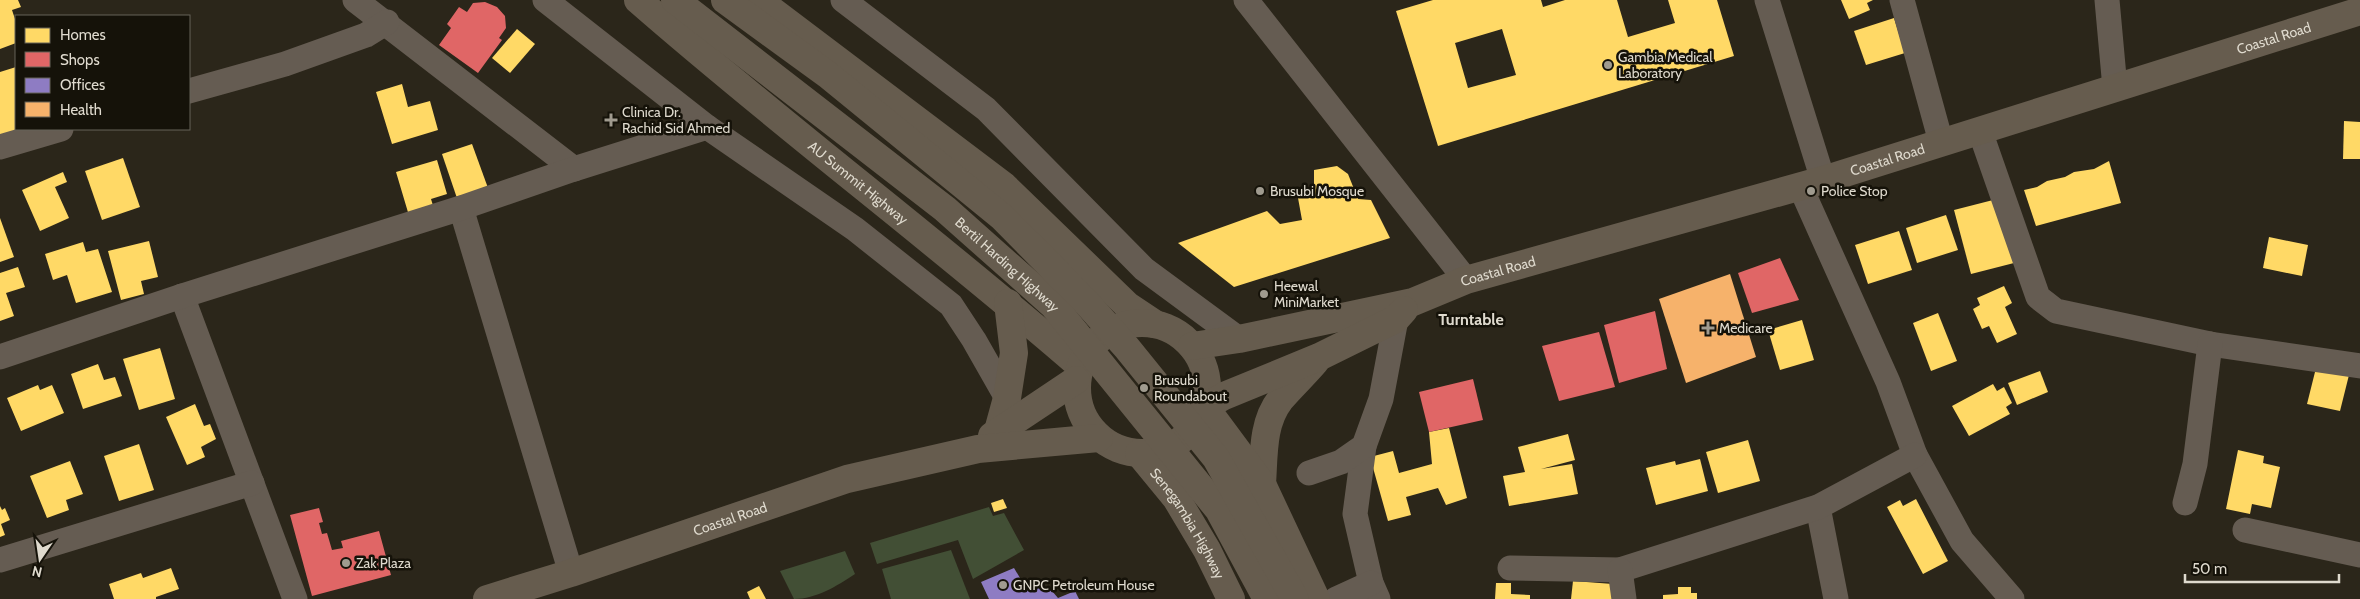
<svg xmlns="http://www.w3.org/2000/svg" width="2360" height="599" font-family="Cabin,sans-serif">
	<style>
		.green { fill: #424f35 }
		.homes { fill: #ffd966; fill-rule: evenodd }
		.shops { fill: #e06666 }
		.offices { fill: #8e7cc3 }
		.health { fill: #f6b26b }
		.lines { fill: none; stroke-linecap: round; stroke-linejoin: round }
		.minor { stroke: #655c52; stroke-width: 25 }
		.major { stroke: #665c4e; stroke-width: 28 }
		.major-bridge { stroke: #665c4e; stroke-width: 28 }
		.poi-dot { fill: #a09b8f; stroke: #151209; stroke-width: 2 }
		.labels { text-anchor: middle; stroke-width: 5; stroke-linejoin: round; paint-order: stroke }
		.street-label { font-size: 14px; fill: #dfdace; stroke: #151209 }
		.poi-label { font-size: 14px; fill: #dfdace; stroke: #151209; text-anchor: start }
		.quarter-label { font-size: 16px; font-weight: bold; fill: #dfdace; stroke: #151209 }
	</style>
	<rect width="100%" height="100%" fill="#2b261a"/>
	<g class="green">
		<polygon points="989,507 993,516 1004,513 1024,550 973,579 958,540 877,564 870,543"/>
		<polygon points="951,550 970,599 891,599 882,569"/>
		<path d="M845 551 855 574C837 586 816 599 794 599L780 571Z"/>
	</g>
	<g class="homes">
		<polygon points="0,0 18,0 21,7 12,10 16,22 16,43 0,49"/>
		<path d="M1433 0H1541L1543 7 1565 0H1617L1628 37 1675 23 1668 0H1717L1734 56 1438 146 1396 11ZM1502 29 1516 75 1468 88 1455 43Z"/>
		<polygon points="1841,0 1873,0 1867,3 1870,10 1849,19"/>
		<polygon points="1894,18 1905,53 1866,65 1854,31"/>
		<polygon points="517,29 535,44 510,73 492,58"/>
		<polygon points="16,67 15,116 16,129 20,129 0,138 0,72"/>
		<polygon points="402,84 408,107 430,101 438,130 392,144 376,92"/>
		<polygon points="2344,121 2360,122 2360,159 2343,159"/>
		<polygon points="472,144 488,188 460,207 442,154"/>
		<polygon points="123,158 140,207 102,220 85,171"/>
		<polygon points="437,160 447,194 431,199 435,212 410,219 396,172"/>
		<polygon points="2109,161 2121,203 2036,226 2024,190 2037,187 2047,181 2065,177 2074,172 2094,169"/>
		<polygon points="1337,166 1348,174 1358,199 1371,200 1390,238 1234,287 1178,243 1267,211 1280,224 1302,220 1298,198 1314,196 1314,170"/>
		<polygon points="63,172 67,182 55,187 69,218 40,231 22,190"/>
		<polygon points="1997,199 2014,263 1971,274 1954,210"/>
		<polygon points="1946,215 1958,250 1917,263 1906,228"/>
		<polygon points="0,218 14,257 0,262"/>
		<polygon points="1899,231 1912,270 1868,284 1855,245"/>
		<polygon points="2269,237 2308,245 2302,276 2263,268"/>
		<polygon points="149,241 158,277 141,281 144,294 121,300 108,251"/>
		<polygon points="83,242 86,252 98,249 112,292 76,303 67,275 53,280 45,254"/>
		<polygon points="18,267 25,287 6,293 14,316 0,321 0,273"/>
		<polygon points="2004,286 2012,303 2005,307 2017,334 1997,343 1989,326 1982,329 1973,309 1980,305 1977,298"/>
		<polygon points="1938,313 1957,361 1931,371 1913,323"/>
		<polygon points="1802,320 1814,360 1780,370 1768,330"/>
		<polygon points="160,348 175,399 139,410 123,359"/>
		<polygon points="98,364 104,380 115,377 122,396 83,409 71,374"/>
		<polygon points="2317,364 2350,371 2340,411 2307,404"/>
		<polygon points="2040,371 2048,392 2017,405 2008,383"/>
		<polygon points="1993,384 1997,391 2004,387 2012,403 2006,407 2010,414 1969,436 1952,406"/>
		<polygon points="38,385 40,390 52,385 64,413 21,431 7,398"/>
		<polygon points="195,404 204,426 210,424 216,439 201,447 205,457 187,465 166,417"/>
		<polygon points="1449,428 1467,498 1446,505 1438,488 1406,497 1411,515 1388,521 1370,457 1393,451 1399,473 1432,464 1429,432"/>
		<polygon points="1568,434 1575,460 1541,469 1572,464 1578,494 1509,506 1503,476 1525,472 1518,447"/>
		<polygon points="1748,440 1760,481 1718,493 1706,452"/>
		<polygon points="139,444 154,490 119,501 104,456"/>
		<polygon points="2238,450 2264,456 2263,463 2280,467 2271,508 2252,504 2250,514 2226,509"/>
		<polygon points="1700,459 1708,491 1656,505 1646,468 1675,461 1676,465"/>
		<polygon points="70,461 83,494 66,500 69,510 47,518 30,476"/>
		<polygon points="1003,499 1007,508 994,512 991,503"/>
		<polygon points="1916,499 1948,561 1923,574 1887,507 1900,500 1903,506"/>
		<polygon points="0,506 2,510 5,508 10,520 1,524 5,535 0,537"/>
		<polygon points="171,568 179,589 156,597 156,599 114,599 109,584 141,573 143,578"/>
		<polygon points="1573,581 1613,584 1612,599 1571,599"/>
		<polygon points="1496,583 1511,583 1511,594 1530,595 1530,599 1495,599"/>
		<polygon points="759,586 766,599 750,599 747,592"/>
		<polygon points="1678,587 1691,587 1691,593 1697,593 1697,599 1663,599 1663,595 1678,594"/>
	</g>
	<g class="shops">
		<polygon points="485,2 497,7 505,16 506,28 499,38 502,40 478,73 439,45 451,28 447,24 459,7 467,12 473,3"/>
		<polygon points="1780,258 1799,300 1752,313 1738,273"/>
		<polygon points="1655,311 1667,369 1619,383 1604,325"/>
		<polygon points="1599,332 1615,387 1559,401 1542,346"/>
		<polygon points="1473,379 1483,420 1429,432 1419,392"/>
		<polygon points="319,508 323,522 319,523 322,534 327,533 332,550 343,548 341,541 379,531 391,575 312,596 290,515"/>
	</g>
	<polygon class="offices" points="1014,568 1026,588 1034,587 1052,591 1058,598 1075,591 1079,599 989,599 981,582"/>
	<polygon class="health" points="1730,274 1756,357 1686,383 1659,299"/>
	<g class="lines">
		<g class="minor">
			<polyline points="355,0 574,169"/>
			<polyline points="545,0 707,127 855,229 951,305 974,340 1007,398"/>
			<polyline points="843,0 986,109 1144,269 1239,339"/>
			<polyline points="1246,0 1466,280"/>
			<polyline points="1767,0 1823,180"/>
			<polyline points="1902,0 1941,142"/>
			<polyline points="2107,0 2115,88"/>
			<polyline points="189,91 285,64 366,35 387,22"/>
			<polyline points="1980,131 2038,297 2056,311 2210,344 2360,366"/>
			<polyline points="0,147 61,129"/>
			<polyline points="1800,186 1888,382 1915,455 1962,541 2012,599"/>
			<polyline points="461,208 571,573"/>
			<polyline points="182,296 295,599"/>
			<polyline points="0,357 182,296 461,208 574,169 707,127"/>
			<polyline points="1364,446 1355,514 1371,583 1378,599"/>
			<polyline points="1309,473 1341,462 1364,446 1381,399 1396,319"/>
			<polyline points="2185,503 2195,464 2210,344"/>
			<polyline points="1818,507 1836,599"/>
			<polyline points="2245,530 2360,555"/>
			<polyline points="0,560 252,483"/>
			<polyline points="1510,568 1620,570 1818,507 1915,455"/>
			<polyline points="1620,570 1624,599"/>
			<polyline points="1336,599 1371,583"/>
		</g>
		<g class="major">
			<path id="s1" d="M638 0C782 126 935 240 1079 365"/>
			<polyline points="758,0 1004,186 1128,306 1155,324"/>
			<circle cx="1142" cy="388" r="65"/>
			<path id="s2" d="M1192 346 1239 339 1413 302 1466 280 1823 180 2360 11"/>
			<polyline points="998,431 1007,398 1014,353 1008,303"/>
			<polyline points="992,436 1076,380"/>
			<path id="s3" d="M1139 453 1176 498 1207 550 1231 599"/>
			<path d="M1262 484C1264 456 1262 423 1280 400 1291 387 1304 375 1315 362"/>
			<path id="s4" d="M487 599 571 573 847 479 978 449 1099 438"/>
			<polyline points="1316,599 1262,484 1205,407 1224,396 1319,357 1396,319 1404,310"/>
		</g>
		<g class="major-bridge">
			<path id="s5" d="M675 0 945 209 1053 305 1219 510 1267 599"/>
			<polyline points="725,0 828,75 1002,217 1086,302 1127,348 1216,458 1295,599"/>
		</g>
	</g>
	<g class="poi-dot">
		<circle cx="1608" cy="65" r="5"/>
		<path d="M608.5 112.5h5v5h5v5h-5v5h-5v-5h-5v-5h5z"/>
		<circle cx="1260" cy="191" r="5"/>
		<circle cx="1811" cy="191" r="5"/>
		<circle cx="1264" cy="294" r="5"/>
		<path d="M1705.5 320.5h5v5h5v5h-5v5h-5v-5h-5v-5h5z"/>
		<circle cx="1144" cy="388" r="5"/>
		<circle cx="346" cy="563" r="5"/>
		<circle cx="1003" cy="585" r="5"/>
	</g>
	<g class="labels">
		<g class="street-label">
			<text dy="5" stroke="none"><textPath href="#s2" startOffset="1126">Coastal Road</textPath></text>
			<text dy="5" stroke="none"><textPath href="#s2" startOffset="721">Coastal Road</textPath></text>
			<text dy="5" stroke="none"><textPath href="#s1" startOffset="286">AU Summit Highway</textPath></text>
			<text dy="5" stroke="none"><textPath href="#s5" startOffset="425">Bertil Harding Highway</textPath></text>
			<text dy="5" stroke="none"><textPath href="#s2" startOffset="316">Coastal Road</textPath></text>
			<text dy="5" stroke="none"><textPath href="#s4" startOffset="256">Coastal Road</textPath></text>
			<text dy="5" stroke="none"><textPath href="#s3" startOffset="86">Senegambia Highway</textPath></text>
		</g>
		<g class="poi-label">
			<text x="1618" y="62">Gambia Medical<tspan x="1618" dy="16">Laboratory</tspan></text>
			<text x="622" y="117">Clinica Dr.<tspan x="622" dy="16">Rachid Sid Ahmed</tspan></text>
			<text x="1270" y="196">Brusubi Mosque</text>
			<text x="1821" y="196">Police Stop</text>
			<text x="1274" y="291">Heewal<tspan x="1274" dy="16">MiniMarket</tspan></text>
			<text x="1719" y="333">Medicare</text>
			<text x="1154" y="385">Brusubi<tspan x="1154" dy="16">Roundabout</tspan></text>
			<text x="356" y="568">Zak Plaza</text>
			<text x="1013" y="590">GNPC Petroleum House</text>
		</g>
		<g class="quarter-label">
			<text x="1471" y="325">Turntable</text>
		</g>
	</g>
	<rect x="15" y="15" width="175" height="115" fill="#151209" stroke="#666258"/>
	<rect x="25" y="28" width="25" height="15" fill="#ffd966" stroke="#666258"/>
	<text x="60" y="40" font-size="15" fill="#dfdace">Homes</text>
	<rect x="25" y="52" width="25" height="15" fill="#e06666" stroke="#666258"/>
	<text x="60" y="65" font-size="15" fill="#dfdace">Shops</text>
	<rect x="25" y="78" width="25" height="15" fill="#8e7cc3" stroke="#666258"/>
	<text x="60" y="90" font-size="15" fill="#dfdace">Offices</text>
	<rect x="25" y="102" width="25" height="15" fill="#f6b26b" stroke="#666258"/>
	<text x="60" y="115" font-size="15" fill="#dfdace">Health</text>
	<g transform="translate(40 559) rotate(193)" stroke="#151209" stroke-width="4" paint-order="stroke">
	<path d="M0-4L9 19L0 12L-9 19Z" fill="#dfdace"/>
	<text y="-8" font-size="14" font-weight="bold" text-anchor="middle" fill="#dfdace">N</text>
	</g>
	<path d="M2185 574v8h154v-8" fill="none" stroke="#dfdace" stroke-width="2.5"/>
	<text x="2192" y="574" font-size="15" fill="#dfdace" stroke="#151209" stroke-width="4" paint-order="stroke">50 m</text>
</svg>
